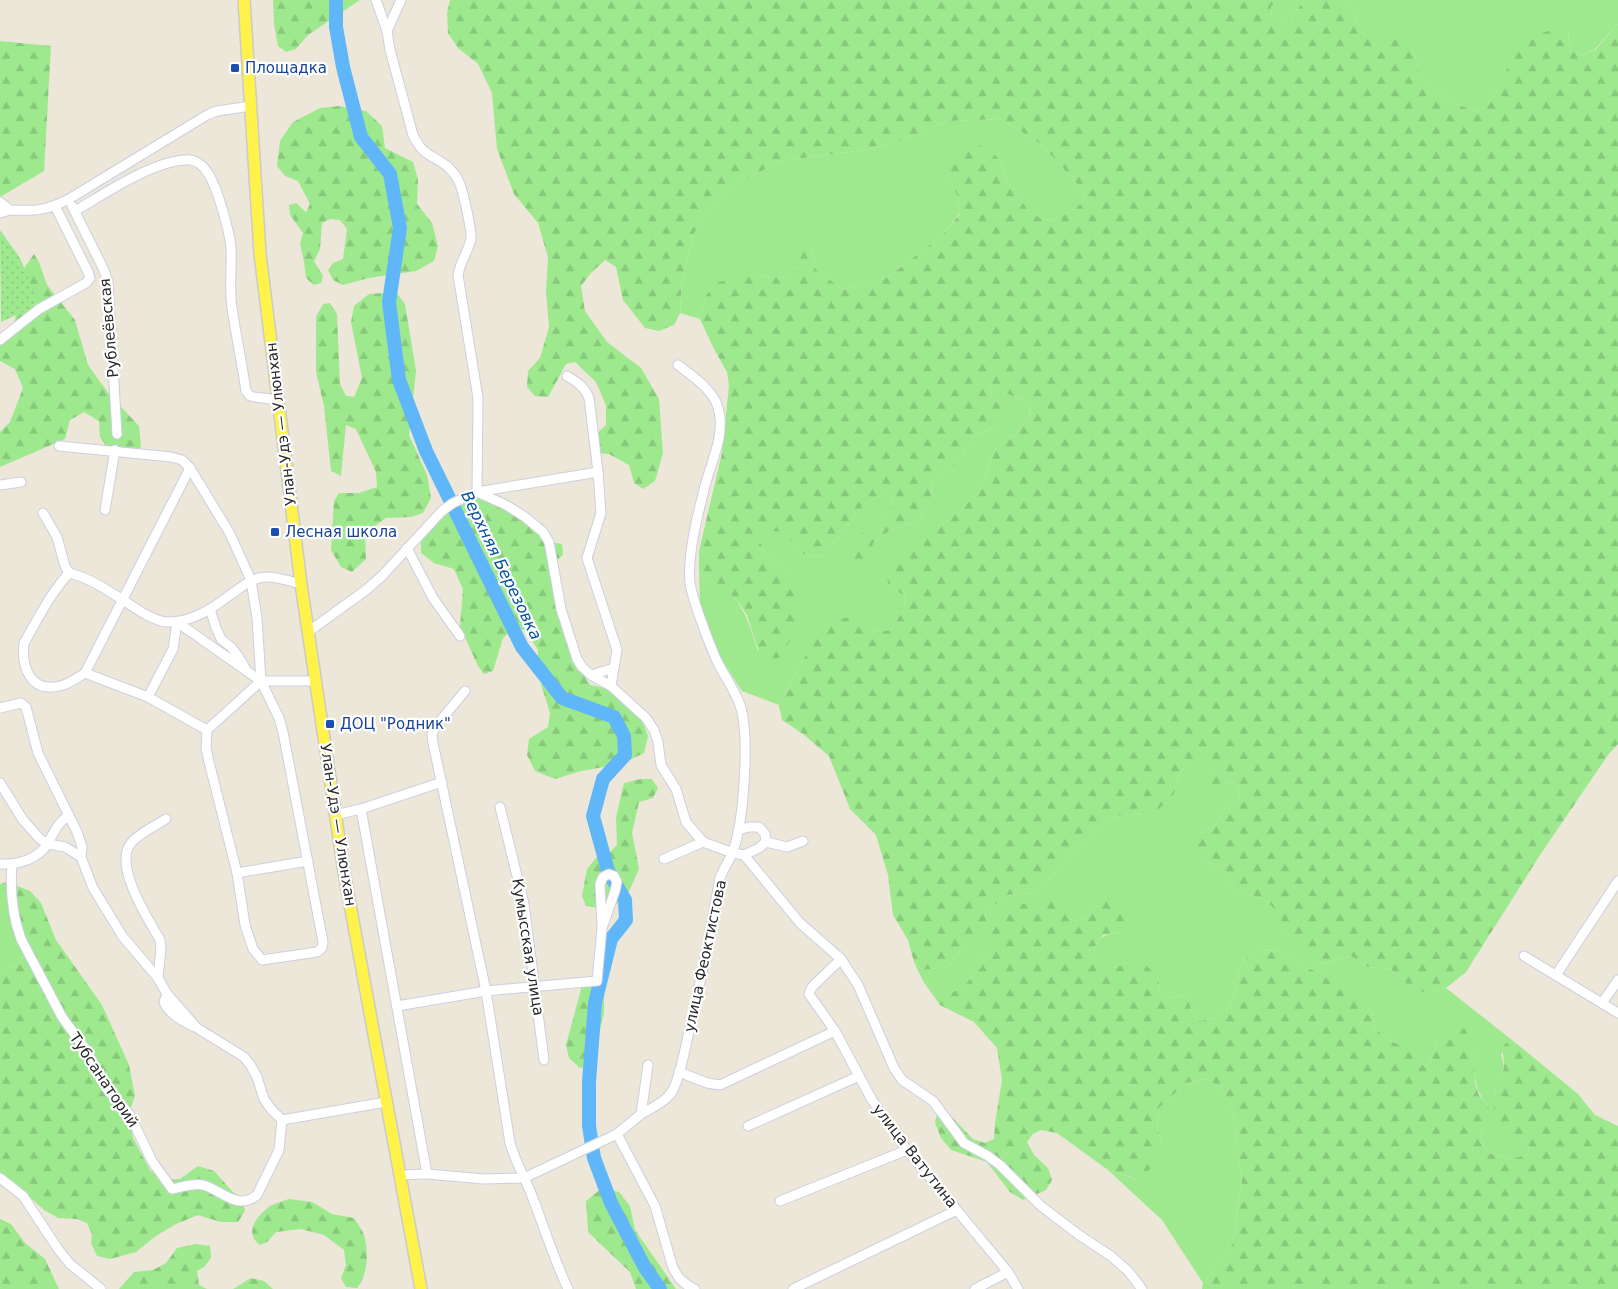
<svg xmlns="http://www.w3.org/2000/svg" width="1618" height="1289" font-family="'DejaVu Sans',sans-serif">
	<style>
		.grass { fill: #9ee98e }
		.forest { fill: url(#forest-firs) }
		.park { fill: url(#park-dots) }
		.lines { fill: none; stroke-linecap: round; stroke-linejoin: round }
		.river { stroke: #5fb7fa; stroke-width: 14 }
		.minor-casing { stroke: #cdcee3; stroke-width: 11 }
		.major-casing { stroke: #cbcbcb; stroke-width: 14 }
		.minor { stroke: #fff; stroke-width: 9 }
		.major { stroke: #fef24b; stroke-width: 11 }
		.transit-dot { fill: #1a4fb4; stroke: #fff; stroke-width: 2 }
		.labels { text-anchor: middle; stroke-width: 4.5; stroke-linejoin: round; paint-order: stroke }
		.transit-label { font-size: 15px; fill: #164399; stroke: #fff; text-anchor: start }
		.street-label { font-size: 15px; fill: #282828; stroke: #fff }
		.water-label { font-size: 16px; font-style: italic; fill: #0051a4; stroke: #fff }
	</style>
	<defs>
		<pattern id="forest-firs" width="22" height="20" patternUnits="userSpaceOnUse" patternTransform="scale(1.25)"><rect width="22" height="20" fill="#9ee98e"/><path d="M5 1l3.5 6h-7zM16 11l3.5 6h-7z" fill="#88c87a"/></pattern>
		<pattern id="park-dots" width="8" height="8" patternUnits="userSpaceOnUse" patternTransform="scale(1.25)"><rect width="8" height="8" fill="#9ee98e"/><path d="M2 2h.1M6 6h.1" fill="none" stroke="#88c87a" stroke-width="1.8" stroke-linecap="round"/></pattern>
	</defs>
	<rect width="100%" height="100%" fill="#ece7d8"/>
	<g class="grass">
		<polygon points="1277,0 1304,0 1290,20 1282,23 1272,19 1271,7"/>
		<polygon points="1343,0 1618,0 1618,24 1595,49 1581,56 1570,49 1568,32 1498,89 1488,105 1477,111 1455,104 1422,78 1411,45 1384,44 1374,47 1361,31 1350,6"/>
		<polygon points="1000,119 1041,144 1079,186 1085,199 1076,208 1050,221 1031,214 1008,183 999,159 947,175 958,197 960,213 941,236 888,277 842,289 816,269 812,251 797,268 782,278 756,275 705,296 700,319 680,313 682,281 693,235 723,192 780,161 864,150 895,143 948,121"/>
		<path d="M991 387 1022 400 1030 407 1029 418 1017 432 995 450 978 493 887 575 888 588 905 595 904 609 891 630 876 632 856 616 810 647 779 705 742 691 721 659 700 608 699 571 704 580C740 588 748 620 758 651L791 578 766 554 758 538 764 529 782 532 803 554 820 557C824 554 828 550 832 546 846 530 864 492 889 496L893 504 881 517 854 540 873 543 892 529 920 519 931 501 932 482 957 464 974 436 998 426 1003 405 992 399Z"/>
		<path d="M1190 761H1201L1212 776 1221 785 1234 781 1238 786 1240 797 1225 809 1213 828 1201 833 1200 858 1221 870 1239 892 1264 899 1280 913 1284 927 1297 948 1321 964 1351 956 1368 967 1391 969 1408 985 1425 993 1446 988 1517 1044 1508 1042 1501 1055 1504 1066 1494 1094 1519 1137 1530 1148 1527 1155 1509 1159 1489 1153 1480 1139 1488 1106C1471 1085 1475 1071 1474 1045L1436 1042 1431 1061 1425 1066 1420 1063 1413 1048 1397 1044 1383 1036 1375 1028 1372 1011 1356 992 1336 990 1323 974 1302 966 1282 951 1261 950 1246 958 1239 970 1238 983 1231 1004 1217 1018 1200 1021 1193 1015 1188 999 1183 996 1169 998 1160 990 1158 978 1130 962 1113 968 1098 966 1093 958C1097 936 1100 936 1120 932L1098 905 1086 918 1076 921 1067 918 986 946 982 966 962 988 952 992 936 993 935 998 923 981 914 962 922 970 948 967 963 947 985 931 987 911 1007 895 1030 893 1048 880 1077 847 1108 818 1129 814 1144 815 1174 794 1181 771Z"/>
		<polygon points="0,902 6,902 16,908 22,926 26,950 19,964 0,972"/>
		<polygon points="1206,1079 1222,1088 1233,1111 1242,1181 1233,1243 1213,1271 1203,1283 1162,1220 1108,1170 1137,1179 1162,1145 1157,1127 1159,1108 1186,1083"/>
	</g>
	<g class="forest">
		<polygon points="273,0 360,0 308,35 296,49 286,52 278,46 274,24"/>
		<path d="M450 0H1277L1271 7 1272 18 1282 23 1290 20 1304 0H1343L1350 6 1361 31 1374 46 1384 44 1389 33H1400L1411 45 1422 78 1455 104 1477 111 1488 105 1498 89 1512 58 1537 35 1559 27 1568 32 1570 49 1581 56 1596 49 1618 24V744L1608 755 1540 855 1466 972 1446 988 1425 993 1408 985 1391 969 1368 967 1351 956 1321 964 1297 949 1284 927 1279 913 1264 899 1239 892 1221 870 1200 858 1193 846 1201 833 1213 828 1225 809 1240 797 1238 786 1234 781 1221 785 1215 794H1207L1212 776 1201 762 1190 761 1181 771 1174 794 1160 808 1144 815 1129 814 1108 818 1077 847 1048 880 1030 893 1007 895 987 911 985 931 976 942 963 947 948 967 922 970 914 962 908 940 893 915 888 875 876 835 850 809 829 756 803 734 782 720 779 705 810 647 833 620 857 616 876 632 891 630 904 609 905 595 888 588 887 575 897 558 940 527 978 493 995 450 1017 432 1029 418 1030 407 1022 400 991 387 992 399 1003 405 1006 414 998 426 974 436 957 464 932 482 931 501 920 519 892 529 873 543 870 563 853 568 848 561 853 540 881 517 893 504 889 496C864 492 846 530 832 546 828 550 824 554 820 557L803 554 782 532 764 530 758 538 766 554 791 578 801 606 789 642 780 658 764 659C755 646 753 631 747 616 739 599 722 584 704 580L699 571V551L722 453 729 385 727 372 714 349 700 319 705 296 719 282 756 275 782 278 797 268 804 249 812 251 816 269 842 289 888 277 941 236 960 214 958 197 947 175 952 158 973 144 986 147 999 159 1008 183 1031 214 1050 221 1076 208 1085 199 1079 186 1041 144 1000 119 948 121 895 143 864 150 780 161 723 192 693 235 682 281 680 313 674 325 659 331 645 328 623 300 616 267 605 260 590 274 581 286 585 311 607 342 641 368 659 399 663 453 655 481 643 489 634 483 629 465 609 454 594 453 593 437 606 425V405L596 382 575 362 566 364 548 397 535 396 527 387 528 371 540 358 549 327 546 291 548 257 538 223 514 194 497 149 492 93 478 64 458 48 448 33 447 13Z"/>
		<polygon points="0,41 51,46 44,171 0,197"/>
		<polygon points="339,106 366,111 382,126 385,148 413,162 418,180 417,204 432,223 438,246 434,261 416,271 369,278 343,285 333,280 328,270 333,263 343,259 347,229 340,220 330,219 322,223 320,249 314,261 323,276 321,283 314,285 306,278 304,262 300,243 303,233 290,215 289,205 296,203 306,212 310,204 298,181 285,176 277,166 280,141 293,122 320,108"/>
		<polygon points="34,254 39,262 47,285 75,320 88,365 109,394 139,426 141,447 131,454 112,454 100,437 99,421 84,412 70,420 65,439 0,467 0,432 10,422 23,388 15,369 0,361 0,343 14,336 16,307 22,271"/>
		<polygon points="396,292 405,304 416,371 409,435 427,475 431,498 423,513 411,517 386,518 365,533 366,559 352,572 341,567 331,550 334,501 339,493 359,493 377,487 376,472 356,429 346,425 341,476 331,471 324,406 316,372 316,317 323,304 330,303 337,314 340,384 346,396 354,397 362,378 351,322 354,306 369,294"/>
		<polygon points="486,496 515,504 525,517 543,524 549,542 562,544 563,555 550,566 557,609 571,655 590,685 616,690 638,709 648,736 644,753 621,764 581,771 555,779 535,771 527,755 529,739 548,727 550,713 538,674 538,650 526,631 514,627 503,638 493,671 484,674 478,666 460,626 463,589 454,569 434,563 421,553 421,538 443,516 464,502"/>
		<polygon points="641,779 652,779 658,788 653,798 639,802 632,833 639,869 625,900 605,909 586,906 582,896 587,869 596,858 609,853 617,845 616,817 624,783"/>
		<polygon points="8,882 30,891 41,903 56,940 102,1005 129,1065 135,1096 129,1113 133,1138 150,1170 162,1180 180,1179 198,1166 214,1171 232,1191 243,1200 245,1211 238,1222 221,1222 198,1215 176,1224 156,1236 136,1252 110,1259 97,1256 91,1243 92,1234 87,1223 77,1219 58,1218 44,1210 20,1188 0,1179 0,972 19,964 26,950 22,926 16,908 6,902 0,902 0,884"/>
		<path d="M1112 898C1126 902 1127 911 1130 924L1120 932 1103 935 1096 944 1093 958 1098 965 1113 968 1130 962 1146 965 1158 978 1160 990 1169 998 1183 996 1188 999 1193 1015 1200 1021 1217 1018 1231 1004 1238 983 1239 970 1246 958 1261 950 1282 951 1302 966 1323 974 1336 989 1356 991 1372 1011 1375 1028 1383 1036 1397 1044 1413 1047 1420 1063 1425 1066 1431 1061 1436 1042 1443 1030 1452 1027 1465 1029 1474 1045 1475 1083 1479 1095 1488 1106 1490 1120 1482 1129 1480 1139 1489 1153 1509 1159 1527 1155 1530 1148 1519 1137 1502 1133C1491 1116 1492 1099 1498 1080 1500 1076 1504 1070 1504 1066 1504 1059 1502 1053 1503 1046L1508 1042 1517 1044 1578 1094 1595 1115 1618 1126V1289H1202L1203 1283 1213 1271 1233 1243 1242 1181 1233 1111 1222 1088 1206 1079 1186 1083 1159 1108 1157 1127 1162 1145 1155 1165 1138 1179 1108 1170 1057 1133 1041 1130 1033 1134 1027 1142 1034 1155 1048 1168 1052 1180 1046 1190 1023 1200 1010 1192 987 1162 951 1150 941 1138 935 1123 937 1113 946 1111 973 1139 985 1143 994 1139 995 1123 1002 1080 997 1048 974 1022 940 1005 935 998 936 993 942 989 952 992 962 988 982 966 986 946 994 922 1001 913 1021 904 1055 901 1064 907 1067 918 1076 921 1086 918 1098 905Z"/>
		<polygon points="594,975 604,983 604,1013 591,1065 580,1068 569,1058 566,1045 583,982"/>
		<polygon points="602,1188 619,1192 630,1206 635,1230 676,1289 636,1289 630,1272 588,1232 586,1201"/>
		<path d="M289 1199 312 1202 332 1214 354 1218C357 1223 362 1229 364 1235 369 1253 368 1274 357 1288L346 1287 341 1278 346 1265 344 1250 324 1235 301 1229 276 1232 267 1242 260 1245C243 1232 257 1216 270 1206 276 1203 283 1201 289 1199Z"/>
		<polygon points="0,1219 11,1224 25,1243 45,1259 59,1289 0,1289"/>
		<polygon points="196,1244 210,1246 211,1258 204,1267 197,1271 199,1285 207,1289 119,1289 134,1272 153,1270 166,1263 177,1248"/>
		<polygon points="251,1278 264,1281 273,1289 233,1289"/>
	</g>
	<polygon class="park" points="0,230 20,258 39,304 1,322"/>
	<g class="lines">
		<polyline class="river" points="336,0 336,27 343,67 361,137 390,174 400,228 389,302 399,380 426,451 522,647 562,698 614,717 624,736 625,755 603,779 593,816 608,871 625,900 626,920 611,939 595,1003 589,1082 589,1126 594,1158 611,1203 644,1266 660,1289"/>
		<defs>
			<g id="minor">
				<polyline points="387,31 401,0"/>
				<path d="M0 202 10 210C35 211 46 211 69 199L207 115 217 111 251 106"/>
				<polyline points="72,206 103,268 108,282 117,434"/>
				<path d="M75 211C104 194 151 162 185 160 194 159 202 164 207 172 217 185 229 230 231 247 232 268 229 288 232 308 236 336 242 363 246 391L250 396 254 397 279 400"/>
				<polyline points="0,213 10,210"/>
				<polyline points="0,340 39,309 86,283 90,278 88,272 55,206"/>
				<path d="M567 376C577 382 585 387 589 398L598 472"/>
				<polyline points="59,446 171,457 182,460 190,468 229,532 251,580 257,618 261,681 279,718 283,732 323,942 322,948 317,952 262,960 253,949 245,925 237,873 209,762 206,748 207,730"/>
				<polyline points="0,485 21,482"/>
				<polyline points="477,492 506,505 525,517 543,532 549,542 561,609 577,659 582,667 591,675 611,686 646,718 654,730 658,742 661,765 676,789 686,822 703,842"/>
				<polyline points="477,492 598,472 601,513 587,558 617,650 611,686"/>
				<polyline points="105,510 115,450"/>
				<path d="M43 513 57 537 65 566 69 573C50 594 38 619 24 643 21 668 31 693 60 686 69 684 77 678 85 673L190 468"/>
				<polyline points="407,548 433,598 460,636"/>
				<path d="M69 573C95 579 120 599 143 613 151 617 159 622 168 622 192 622 212 609 230 595 242 587 252 577 267 577 278 577 290 581 301 584"/>
				<polyline points="210,609 216,628 221,639 231,647 238,656 245,668"/>
				<polyline points="177,622 261,681 315,681"/>
				<path d="M308 632 366 590 382 576 442 511 453 503 477 492 478 398 458 275C460 262 468 252 471 239 472 231 463 190 459 182 457 176 451 170 447 166 431 154 423 156 413 135L390 50 387 31 376 0"/>
				<polyline points="85,673 148,697 207,730 261,681"/>
				<polyline points="591,675 614,668"/>
				<path d="M465 691 436 726 432 734 433 743 486 991 510 1143C515 1161 525 1178 532 1196 544 1227 554 1259 568 1289"/>
				<polyline points="148,697 173,649 177,622"/>
				<polyline points="0,708 21,703 26,707 38,753 77,832 82,847 81,857 93,888 123,937 158,978 167,994"/>
				<polyline points="0,783 23,820 40,839 48,844 65,847 81,857"/>
				<polyline points="500,807 524,904 544,1060"/>
				<polyline points="361,809 427,1174 400,1175"/>
				<polyline points="335,815 361,809 442,782"/>
				<polyline points="738,830 749,827 759,827 765,834 766,842 759,848 744,855"/>
				<polyline points="766,842 787,847 803,841"/>
				<polyline points="664,859 703,842 733,853 744,855 800,923 841,959 858,985 894,1068 902,1080 933,1101 964,1143 988,1156 1000,1165 1041,1206 1079,1235 1111,1256 1128,1271 1142,1289"/>
				<path d="M0 864C18 865 39 859 48 843 56 829 56 825 69 815"/>
				<path d="M12 864C10 890 12 915 21 939L62 1017 86 1050 107 1089 130 1115 152 1161 172 1189C182 1187 193 1183 203 1185 223 1191 238 1211 257 1195L279 1150 282 1120"/>
				<polyline points="237,873 308,861"/>
				<polyline points="1524,956 1618,1013"/>
				<polyline points="1556,975 1618,881"/>
				<path d="M158 978 161 948 160 940C148 919 113 865 131 843 139 833 155 826 166 819"/>
				<polyline points="1602,1003 1618,980"/>
				<polyline points="397,1006 486,991 597,981 602,928 615,891 617,882 614,876 609,874 603,877 600,884 602,928"/>
				<path d="M197 1028C186 1023 169 1015 164 1002L167 994 197 1028 244 1057 251 1066 257 1077 264 1099 271 1109 282 1120 386 1102"/>
				<polyline points="835,1031 809,994 812,987 841,959"/>
				<polyline points="679,1072 707,1083 720,1085 835,1031 872,1100 907,1150 1008,1272 1018,1289"/>
				<path d="M641 1114C653 1107 668 1101 674 1088 681 1072 684 1053 688 1036 701 984 710 931 720 878 723 869 730 860 733 851 744 821 750 735 740 705 735 691 726 678 719 665 714 656 711 646 707 637 701 619 693 602 690 583 687 556 698 513 705 486 712 459 728 430 716 402 708 386 692 376 678 365"/>
				<polyline points="748,1126 859,1076"/>
				<polyline points="617,1134 655,1206 673,1268 679,1278 687,1285 695,1289"/>
				<polyline points="427,1174 484,1179 524,1178 617,1134 641,1114 648,1065"/>
				<polyline points="0,1178 23,1196 58,1249 70,1264 101,1289"/>
				<polyline points="780,1201 907,1150"/>
				<polyline points="793,1289 957,1210"/>
				<polyline points="975,1289 1008,1272"/>
			</g>
			<polyline id="major" points="244,0 260,254 301,584 344,872 421,1289"/>
		</defs>
		<use href="#minor" class="minor-casing"/>
		<use href="#major" class="major-casing"/>
		<use href="#minor" class="minor"/>
		<use href="#major" class="major"/>
	</g>
	<g class="transit-dot">
		<rect x="230" y="63" width="10" height="10" rx="2.5"/>
		<rect x="270" y="527" width="10" height="10" rx="2.5"/>
		<rect x="325" y="719" width="10" height="10" rx="2.5"/>
	</g>
	<g class="labels">
		<g class="transit-label">
			<text x="245" y="73">Площадка</text>
			<text x="285" y="537">Лесная школа</text>
			<text x="340" y="729">ДОЦ "Родник"</text>
		</g>
		<g class="street-label">
			<text transform="translate(109 328) rotate(-95)" y="5">Рублеёвская</text>
			<text transform="translate(281 424) rotate(-97)" y="5">Улан-Удэ — Улюнхан</text>
			<text transform="translate(338 825) rotate(81)" y="5">Улан-Удэ — Улюнхан</text>
			<text transform="translate(528 947) rotate(81)" y="5">Кумысская улица</text>
			<text transform="translate(705 956) rotate(-78)" y="5">улица Феоктистова</text>
			<text transform="translate(104 1080) rotate(56)" y="5">Тубсанаторий</text>
			<text transform="translate(915 1156) rotate(52)" y="5">улица Ватутина</text>
		</g>
		<g class="water-label">
			<text transform="translate(502 565) rotate(64)" y="6">Верхняя Березовка</text>
		</g>
	</g>
</svg>
